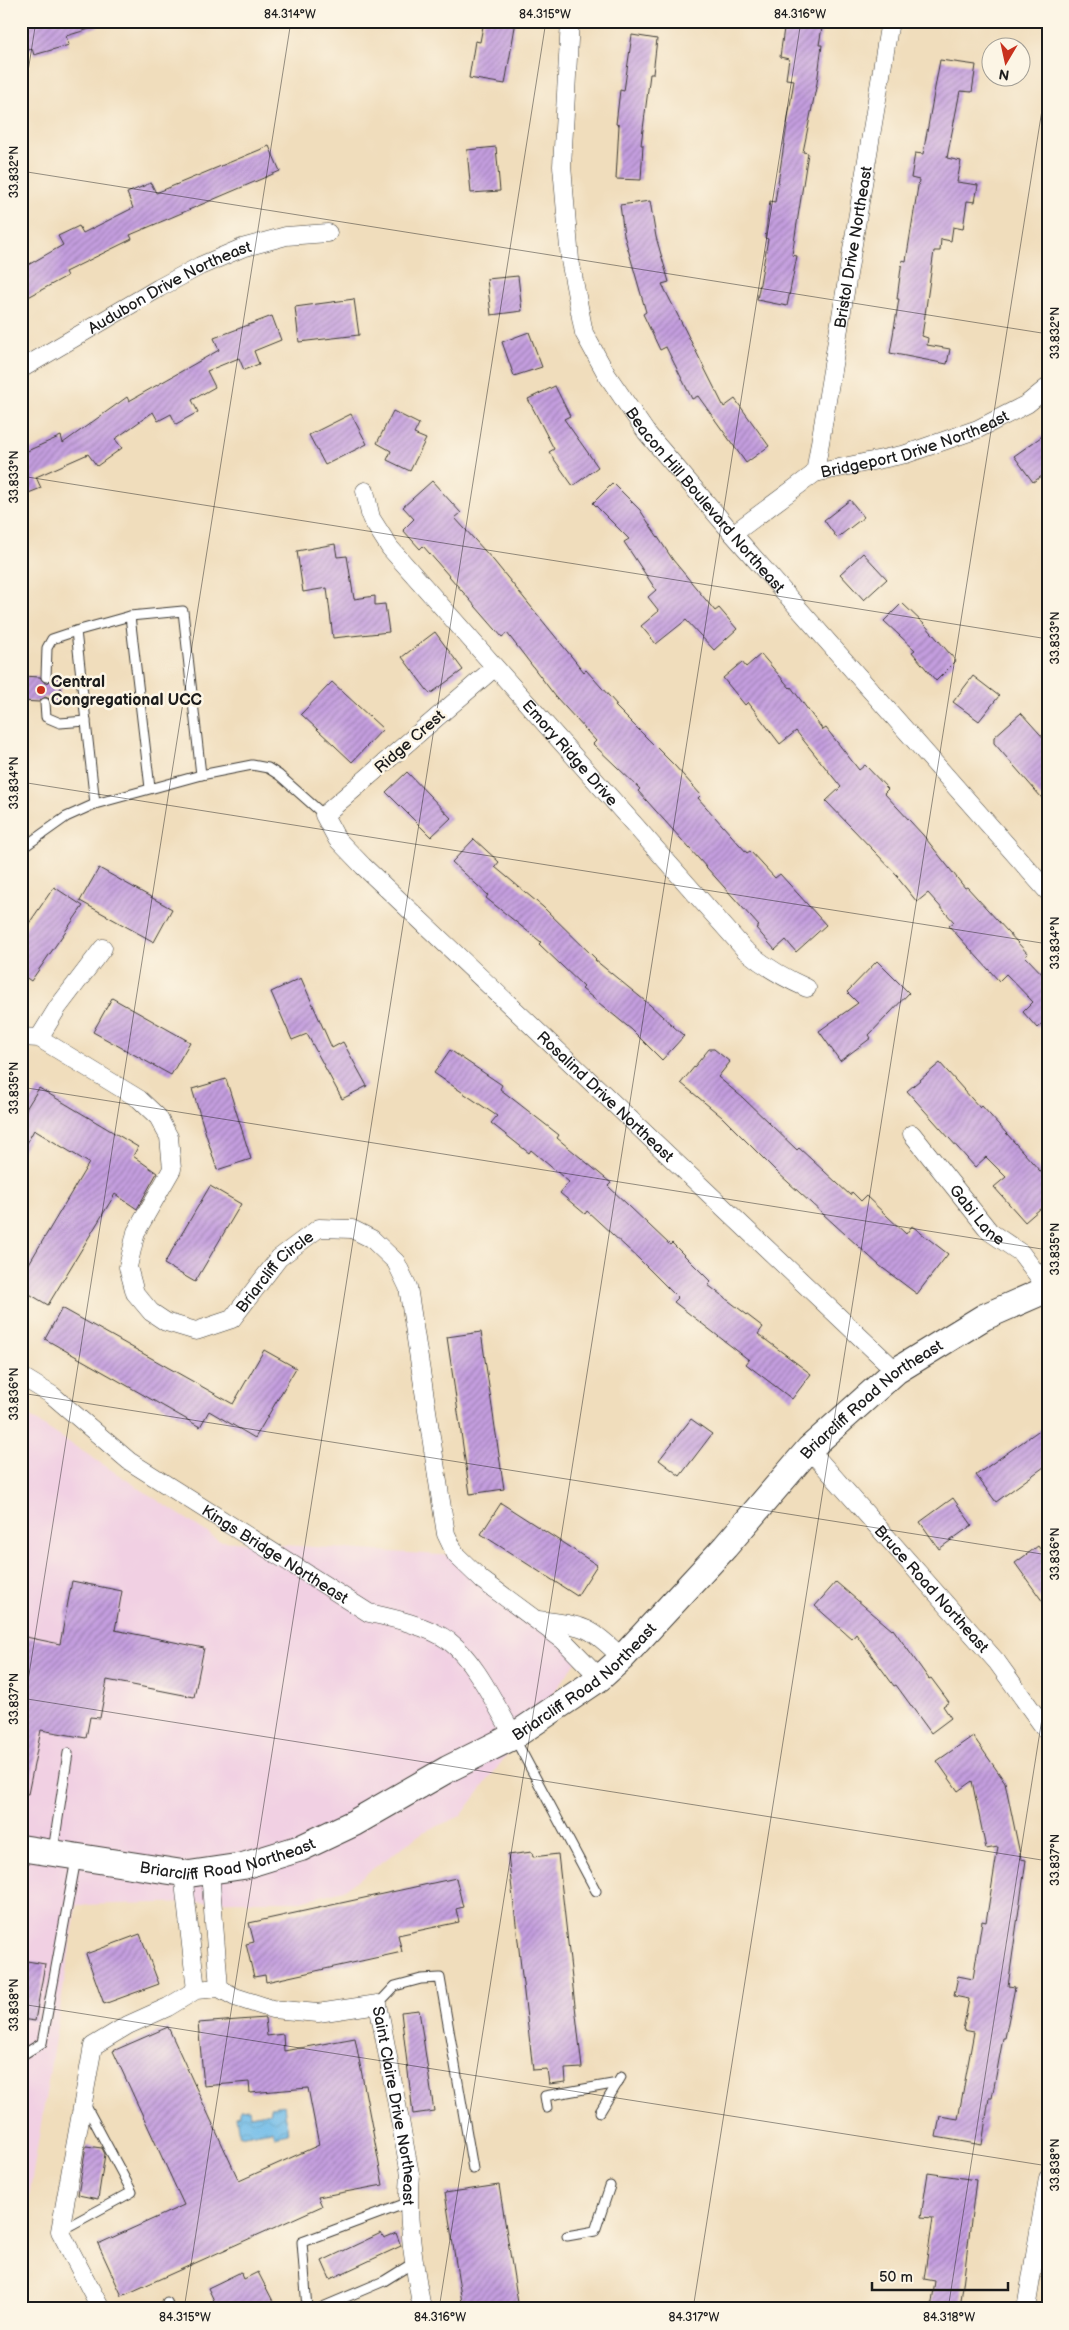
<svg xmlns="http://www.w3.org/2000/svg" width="1069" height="2330" font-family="'Balsamiq Sans',sans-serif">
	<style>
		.built { fill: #f1d0e3 }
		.water { fill: url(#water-waves); stroke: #466c82 }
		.building { fill: url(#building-hatch) }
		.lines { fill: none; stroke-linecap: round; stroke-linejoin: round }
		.lane-casing { stroke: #3c3934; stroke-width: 11 }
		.street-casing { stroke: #3c3934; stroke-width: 19 }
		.secondary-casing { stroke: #3c3934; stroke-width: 28 }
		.lane { stroke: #fff; stroke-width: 9 }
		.street { stroke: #fff; stroke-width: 18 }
		.secondary { stroke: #fff; stroke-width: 26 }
		.ticks { fill: none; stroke: #1c1c1c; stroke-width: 1; stroke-opacity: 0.45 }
		.poi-dot { fill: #c8321e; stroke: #fcf5e5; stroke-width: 2 }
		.labels { text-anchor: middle; stroke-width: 5; stroke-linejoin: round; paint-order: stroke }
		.street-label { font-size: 16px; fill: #1c1c1c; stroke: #fcf5e5 }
		.poi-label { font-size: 16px; font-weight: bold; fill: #1c1c1c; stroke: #fcf5e5; text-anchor: start }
		.neatline { fill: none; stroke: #1c1c1c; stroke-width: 2 }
		.ticks-label { font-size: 12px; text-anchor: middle; fill: #1c1c1c }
	</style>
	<defs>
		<pattern id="water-waves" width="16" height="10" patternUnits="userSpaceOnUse" patternTransform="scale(1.25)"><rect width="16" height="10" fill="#6fbce9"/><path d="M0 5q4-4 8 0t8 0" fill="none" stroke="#60a1c7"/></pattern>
		<pattern id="building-hatch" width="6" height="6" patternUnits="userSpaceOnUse" patternTransform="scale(1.25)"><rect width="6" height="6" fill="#c49edf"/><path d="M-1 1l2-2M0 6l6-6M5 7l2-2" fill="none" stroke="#9e80b4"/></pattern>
	</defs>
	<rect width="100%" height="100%" fill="#fcf5e5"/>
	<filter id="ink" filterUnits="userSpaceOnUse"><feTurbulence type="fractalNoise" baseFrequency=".02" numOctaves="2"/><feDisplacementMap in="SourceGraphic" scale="10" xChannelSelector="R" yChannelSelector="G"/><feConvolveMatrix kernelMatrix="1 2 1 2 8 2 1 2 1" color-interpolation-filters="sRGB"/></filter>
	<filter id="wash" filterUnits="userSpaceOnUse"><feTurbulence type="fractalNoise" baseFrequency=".0096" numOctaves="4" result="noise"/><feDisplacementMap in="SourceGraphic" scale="20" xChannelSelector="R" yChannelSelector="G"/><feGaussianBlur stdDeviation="1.12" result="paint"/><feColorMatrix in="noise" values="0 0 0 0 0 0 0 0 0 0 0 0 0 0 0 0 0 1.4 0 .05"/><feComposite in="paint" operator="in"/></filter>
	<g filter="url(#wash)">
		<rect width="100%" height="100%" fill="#f0ddbc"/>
		<polygon class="built" points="21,1411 220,1541 455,1556 583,1653 461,1816 423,1832 344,1890 301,1901 235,1901 77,1905 21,2246"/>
		<polygon class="water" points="284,2105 288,2133 274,2136 272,2130 239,2136 236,2116 240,2115 240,2110 249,2109 250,2116 271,2112 270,2107"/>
		<g id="blocks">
			<g class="building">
				<polygon points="21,21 102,21 103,25 66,36 69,45 34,55 32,49 21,52"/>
				<polygon points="484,21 516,21 505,84 469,78 475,41 480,42"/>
				<polygon points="785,21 823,21 819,45 822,45 817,83 803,152 808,153 792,255 797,256 787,306 757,300 768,239 765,238 770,201 775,202 794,80 786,79 789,59 780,57"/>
				<polygon points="632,35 657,39 653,74 650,74 641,145 643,145 641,180 616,179 619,125 616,124 620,90 624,91"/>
				<polygon points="940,60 976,65 972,92 960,91 947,158 961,161 957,182 978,185 975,202 967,201 963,229 953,227 951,241 941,239 940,251 934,251 922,336 928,338 927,345 950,349 947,364 890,353 899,299 897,299 902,260 906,261 919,180 911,178 915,153 923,154"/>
				<polygon points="269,146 280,171 130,235 132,239 65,272 67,276 21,301 21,269 63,245 58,236 79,226 83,233 133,208 127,193 151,183 156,193"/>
				<polygon points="496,147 500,191 471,193 467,150"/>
				<polygon points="650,201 656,237 669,282 662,284 724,407 735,399 769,446 746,463 698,396 692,399 666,347 660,350 643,314 646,312 624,235 620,205"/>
				<polygon points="518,276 522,311 491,315 487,279"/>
				<polygon points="354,299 359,335 299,342 295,307"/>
				<polygon points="272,316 281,340 254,351 259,364 244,370 239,358 207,371 215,387 192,400 198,412 176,424 171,414 158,421 153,412 115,439 122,448 97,466 88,454 36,477 41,488 21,496 21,444 25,452 61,436 63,443 127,397 129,401 219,350 214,338"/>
				<polygon points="529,332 542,367 514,376 502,342"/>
				<polygon points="555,386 570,416 564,419 598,467 573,486 549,452 554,449 528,399"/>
				<polygon points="393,411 419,424 414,434 426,439 410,471 387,460 391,451 377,443"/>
				<polygon points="351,414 367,444 325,465 309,435"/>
				<polygon points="1048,432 1048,472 1033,482 1014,456"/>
				<polygon points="432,481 461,513 455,518 494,561 584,672 586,670 617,705 615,706 675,766 701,795 698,798 747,853 750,851 775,878 780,874 826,925 796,952 786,940 775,950 756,928 759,926 638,791 640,789 593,744 596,741 556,697 507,633 502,637 423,546 420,549 403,530 414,519 403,507"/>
				<polygon points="613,483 640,510 673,560 715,611 719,608 737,629 714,650 686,620 656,644 641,626 659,611 648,597 656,590 624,542 629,539 593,503"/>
				<polygon points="850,500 864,517 837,538 824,520"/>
				<polygon points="335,544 337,557 347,556 354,599 375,596 375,605 385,604 389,632 333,638 327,588 303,592 297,551"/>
				<polygon points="863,553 887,579 864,600 840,574"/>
				<polygon points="902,603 926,626 956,661 936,681 912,652 915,650 884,621"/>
				<polygon points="435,632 463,670 430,694 402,657"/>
				<polygon points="761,654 790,688 791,687 823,730 826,728 859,770 865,765 888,789 884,793 923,835 965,888 967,887 1028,954 1025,956 1048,980 1048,1018 1037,1028 1023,1012 1033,1002 1006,974 999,981 949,926 954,922 928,893 917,902 897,877 898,876 826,801 841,787 796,731 780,744 748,702 745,705 723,678 742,662 746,667"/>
				<polygon points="21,676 40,677 45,683 49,682 52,678 61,678 59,704 51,703 50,699 45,697 39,702 21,701"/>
				<polygon points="973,676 999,696 979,721 953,702"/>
				<polygon points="332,682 383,729 352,762 301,714"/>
				<polygon points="1021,713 1048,743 1048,805 994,743 994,737"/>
				<polygon points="407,772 451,818 431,837 386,792"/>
				<polygon points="474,839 499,862 495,867 543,907 596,959 595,960 650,1005 684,1036 662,1060 632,1030 582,989 584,987 539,944 541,942 486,898 488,895 452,862"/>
				<polygon points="99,868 172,909 154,942 80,901"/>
				<polygon points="54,887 83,906 31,981 21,974 21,935"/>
				<polygon points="877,961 909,993 869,1035 871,1038 840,1061 819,1031 858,1003 847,992"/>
				<polygon points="301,978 332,1048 343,1042 367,1086 342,1099 307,1034 292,1040 271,992"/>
				<polygon points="112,998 190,1042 171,1075 93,1032"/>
				<polygon points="709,1049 714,1049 730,1062 718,1077 743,1098 797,1150 799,1148 850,1195 852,1192 861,1201 866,1196 906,1234 912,1226 948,1254 917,1294 880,1266 777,1172 722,1117 681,1083"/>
				<polygon points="450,1050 502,1085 500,1089 559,1135 557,1138 611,1183 608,1186 670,1245 672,1243 711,1282 708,1285 763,1327 758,1334 811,1374 792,1399 746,1364 749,1360 674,1302 678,1298 638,1258 587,1211 585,1214 560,1193 569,1182 531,1150 529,1153 491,1123 497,1116 434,1073"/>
				<polygon points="940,1063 980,1108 982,1106 1048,1180 1048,1202 1025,1222 994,1187 1006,1177 986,1157 975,1167 907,1091"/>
				<polygon points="226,1079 251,1159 217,1170 192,1089"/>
				<polygon points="39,1088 138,1147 133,1156 157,1173 137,1209 115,1194 48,1305 21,1289 21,1277 89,1163 34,1130 21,1154 21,1117"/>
				<polygon points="210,1186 241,1204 195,1282 164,1264"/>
				<polygon points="62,1308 233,1404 264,1350 296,1368 255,1438 209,1411 200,1427 45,1339"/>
				<polygon points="481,1332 504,1489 470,1494 447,1337"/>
				<polygon points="691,1419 712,1434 680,1476 659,1460"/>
				<polygon points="1048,1424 1048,1464 996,1502 976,1475"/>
				<polygon points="953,1498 972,1525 939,1549 920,1522"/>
				<polygon points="501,1503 597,1565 577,1596 481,1534"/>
				<polygon points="1038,1546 1048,1560 1048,1609 1015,1563"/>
				<polygon points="72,1581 122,1591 115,1630 204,1648 194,1697 107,1680 100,1718 90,1717 86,1738 41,1730 28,1794 21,1793 21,1636 60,1644"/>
				<polygon points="836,1582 892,1630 893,1629 929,1679 931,1678 949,1702 943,1706 951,1718 931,1733 896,1685 894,1686 856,1634 852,1639 815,1606"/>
				<polygon points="973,1736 1005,1782 1021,1859 1026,1860 1008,1986 1015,1987 1005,2038 1003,2038 992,2098 989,2098 982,2145 936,2137 940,2116 958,2119 974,2032 963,2030 969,1999 954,1996 958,1976 973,1979 982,1921 986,1922 998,1847 986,1849 972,1781 958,1791 937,1761"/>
				<polygon points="532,1852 533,1857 558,1854 582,2068 565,2069 566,2082 549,2084 547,2069 533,2070 508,1855"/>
				<polygon points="456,1878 463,1907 456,1909 459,1922 398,1935 402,1952 266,1982 265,1975 254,1977 246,1944 254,1942 249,1923"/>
				<polygon points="140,1934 159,1984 104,2004 86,1954"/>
				<polygon points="21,1960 45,1964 35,2021 21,2019"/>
				<polygon points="419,2010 434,2111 413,2114 401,2012"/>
				<polygon points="265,2018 267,2036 283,2034 284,2051 355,2038 383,2185 318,2197 322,2206 122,2296 98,2244 184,2205 113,2051 168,2027 239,2181 319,2145 308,2088 250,2093 249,2082 204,2086 198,2023"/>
				<polygon points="86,2146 102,2148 105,2154 98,2199 78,2195"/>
				<polygon points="928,2173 976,2180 960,2309 931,2309 935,2281 924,2279 933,2218 921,2217"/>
				<polygon points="499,2185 519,2309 463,2309 445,2193"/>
				<polygon points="381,2233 384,2238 396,2233 401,2246 330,2279 322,2261"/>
				<polygon points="241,2272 244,2279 258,2272 277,2309 218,2309 208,2288"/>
			</g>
		</g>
	</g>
	<g filter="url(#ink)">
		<use href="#blocks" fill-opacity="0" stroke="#3c3934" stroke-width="1"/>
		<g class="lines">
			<defs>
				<g id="lane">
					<polyline points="130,616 183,611 201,775"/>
					<polyline points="46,677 47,648 52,639 76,631"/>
					<polyline points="45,703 46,717 60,723 86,721"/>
					<polyline points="95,804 76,631 130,616 150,788"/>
					<polyline points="21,849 66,817 95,804 201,775 252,765 268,768 279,775 324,815"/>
					<polyline points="515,1739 596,1891"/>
					<polyline points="53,1851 68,1753"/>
					<polyline points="378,2004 395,1986 421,1979 440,1978 473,2169"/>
					<polyline points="24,2054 42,2043 76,1859"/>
					<polyline points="547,2108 545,2096 618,2083"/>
					<polyline points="600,2112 621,2077"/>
					<polyline points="60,2231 132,2192 85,2104"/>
					<polyline points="567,2236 595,2231 610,2186"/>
					<polyline points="167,2302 170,2309"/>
					<polyline points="307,2309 302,2242 407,2203"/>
					<polyline points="318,2309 384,2281 413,2263"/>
				</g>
				<g id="street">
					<path id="s1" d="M570 21 562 166 570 260 584 333 607 375 646 432 733 534 1048 892"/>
					<path id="s2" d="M21 369 159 288 200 266 242 248 286 236 328 233"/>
					<path id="s3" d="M815 473 890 21"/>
					<path id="s4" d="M365 491 371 518 390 548 745 950C764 966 784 978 807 988"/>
					<path id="s5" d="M733 534 815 473 906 454 978 429 1027 404 1048 387"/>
					<path id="s6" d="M494 668 324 815 337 839 363 866 896 1371"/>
					<path id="s7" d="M21 1037 39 1038 139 1099 158 1117 169 1137 172 1169 136 1232 128 1267 135 1293 151 1312 166 1322 196 1331 232 1319 279 1258 319 1228 352 1229 372 1239 396 1262 408 1287 446 1534 456 1555 482 1580 563 1640 600 1678"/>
					<polyline points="39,1038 58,1007 103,948"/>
					<path id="s8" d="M912 1134 990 1232 1021 1253 1048 1289"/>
					<path id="s9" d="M21 1376 52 1395 129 1461 369 1613C392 1618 429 1626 449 1641 477 1663 495 1705 514 1736"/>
					<path id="s10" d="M809 1449 997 1662 1048 1733"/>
					<path d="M538 1620C584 1626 588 1624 622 1658"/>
					<polyline points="210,1871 219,1988"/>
					<polyline points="183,1873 196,1990"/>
					<path id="s11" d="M101 2309 60 2231 93 2046 128 2025 168 2007 196 1990 219 1988 235 1997 272 2009 318 2013 378 2004 410 2174C406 2220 414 2264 422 2309"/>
					<polyline points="1026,2309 1048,2178"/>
				</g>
				<g id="secondary">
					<path id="s12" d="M21 1848 189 1874 243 1866 301 1848 354 1823 448 1769 514 1736 600 1678 622 1658 725 1547 809 1449 896 1371 984 1317 1048 1289"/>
				</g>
			</defs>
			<use href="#lane" class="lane-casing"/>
			<use href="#street" class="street-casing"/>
			<use href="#secondary" class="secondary-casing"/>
			<use href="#lane" class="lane"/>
			<use href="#street" class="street"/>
			<use href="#secondary" class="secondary"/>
		</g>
	</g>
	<path class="ticks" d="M1005 21 1048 28M21 116 36 21M21 171 1048 334M21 476 1048 639M21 782 1048 944M21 1087 1048 1250M21 1393 1048 1555M21 1698 1048 1861M21 1725 291 21M21 2004 1048 2166M184 2309 546 21M439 2309 801 21M693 2309 1048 72M948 2309 1048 1681"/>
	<circle class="poi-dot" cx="41" cy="690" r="5"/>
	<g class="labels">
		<g class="street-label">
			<text dy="6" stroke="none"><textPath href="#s3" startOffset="229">Bristol Drive Northeast</textPath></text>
			<text dy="6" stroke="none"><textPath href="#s2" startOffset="170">Audubon Drive Northeast</textPath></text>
			<text dy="6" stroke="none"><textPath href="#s5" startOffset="206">Bridgeport Drive Northeast</textPath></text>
			<text dy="6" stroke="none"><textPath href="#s1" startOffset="521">Beacon Hill Boulevard Northeast</textPath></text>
			<text transform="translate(409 741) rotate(-41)" y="6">Ridge Crest</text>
			<text dy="6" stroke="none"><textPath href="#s4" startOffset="336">Emory Ridge Drive</textPath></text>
			<text dy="6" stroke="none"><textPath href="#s6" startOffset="624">Rosalind Drive Northeast</textPath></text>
			<text dy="6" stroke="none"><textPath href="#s8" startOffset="104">Gabi Lane</textPath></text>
			<text dy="6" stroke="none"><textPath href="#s7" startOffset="528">Briarcliff Circle</textPath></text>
			<text dy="6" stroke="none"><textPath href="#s12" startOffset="1020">Briarcliff Road Northeast</textPath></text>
			<text dy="6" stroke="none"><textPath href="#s9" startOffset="311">Kings Bridge Northeast</textPath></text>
			<text dy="6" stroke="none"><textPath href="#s10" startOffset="186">Bruce Road Northeast</textPath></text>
			<text dy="6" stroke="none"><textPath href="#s12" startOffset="615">Briarcliff Road Northeast</textPath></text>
			<text dy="6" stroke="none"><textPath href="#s12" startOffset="210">Briarcliff Road Northeast</textPath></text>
			<text dy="6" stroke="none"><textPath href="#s11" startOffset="684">Saint Claire Drive Northeast</textPath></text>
		</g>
		<g class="poi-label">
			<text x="51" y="687">Central<tspan x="51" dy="18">Congregational UCC</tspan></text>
		</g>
	</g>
	<rect width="1069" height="2330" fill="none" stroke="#fcf5e5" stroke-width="55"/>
	<g transform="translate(1006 62) rotate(189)"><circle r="24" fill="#fcf5e5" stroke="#a29e95"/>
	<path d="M0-4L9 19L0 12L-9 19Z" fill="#c8321e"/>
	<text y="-8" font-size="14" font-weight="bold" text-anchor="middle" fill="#1c1c1c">N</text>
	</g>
	<path d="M872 2282v8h136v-8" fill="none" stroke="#1c1c1c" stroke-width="2.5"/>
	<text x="879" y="2282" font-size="15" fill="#1c1c1c" stroke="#fcf5e5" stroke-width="4" paint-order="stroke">50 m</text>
	<rect x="28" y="28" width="1014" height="2274" class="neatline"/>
	<g class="ticks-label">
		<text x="290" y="18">84.314°W</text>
		<text x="545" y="18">84.315°W</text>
		<text x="800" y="18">84.316°W</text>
		<text transform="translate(14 172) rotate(-90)" y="4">33.832°N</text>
		<text transform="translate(1055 333) rotate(-90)" y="4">33.832°N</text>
		<text transform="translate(14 477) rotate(-90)" y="4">33.833°N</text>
		<text transform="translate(1055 638) rotate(-90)" y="4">33.833°N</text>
		<text transform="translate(14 783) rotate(-90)" y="4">33.834°N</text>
		<text transform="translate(1055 943) rotate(-90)" y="4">33.834°N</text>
		<text transform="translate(14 1088) rotate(-90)" y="4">33.835°N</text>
		<text transform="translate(1055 1249) rotate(-90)" y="4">33.835°N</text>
		<text transform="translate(14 1394) rotate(-90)" y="4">33.836°N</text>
		<text transform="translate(1055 1554) rotate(-90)" y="4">33.836°N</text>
		<text transform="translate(14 1699) rotate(-90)" y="4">33.837°N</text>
		<text transform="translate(1055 1860) rotate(-90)" y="4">33.837°N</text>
		<text transform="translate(14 2005) rotate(-90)" y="4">33.838°N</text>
		<text transform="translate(1055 2165) rotate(-90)" y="4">33.838°N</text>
		<text x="185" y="2321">84.315°W</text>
		<text x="440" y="2321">84.316°W</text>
		<text x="694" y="2321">84.317°W</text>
		<text x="949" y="2321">84.318°W</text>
	</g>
</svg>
